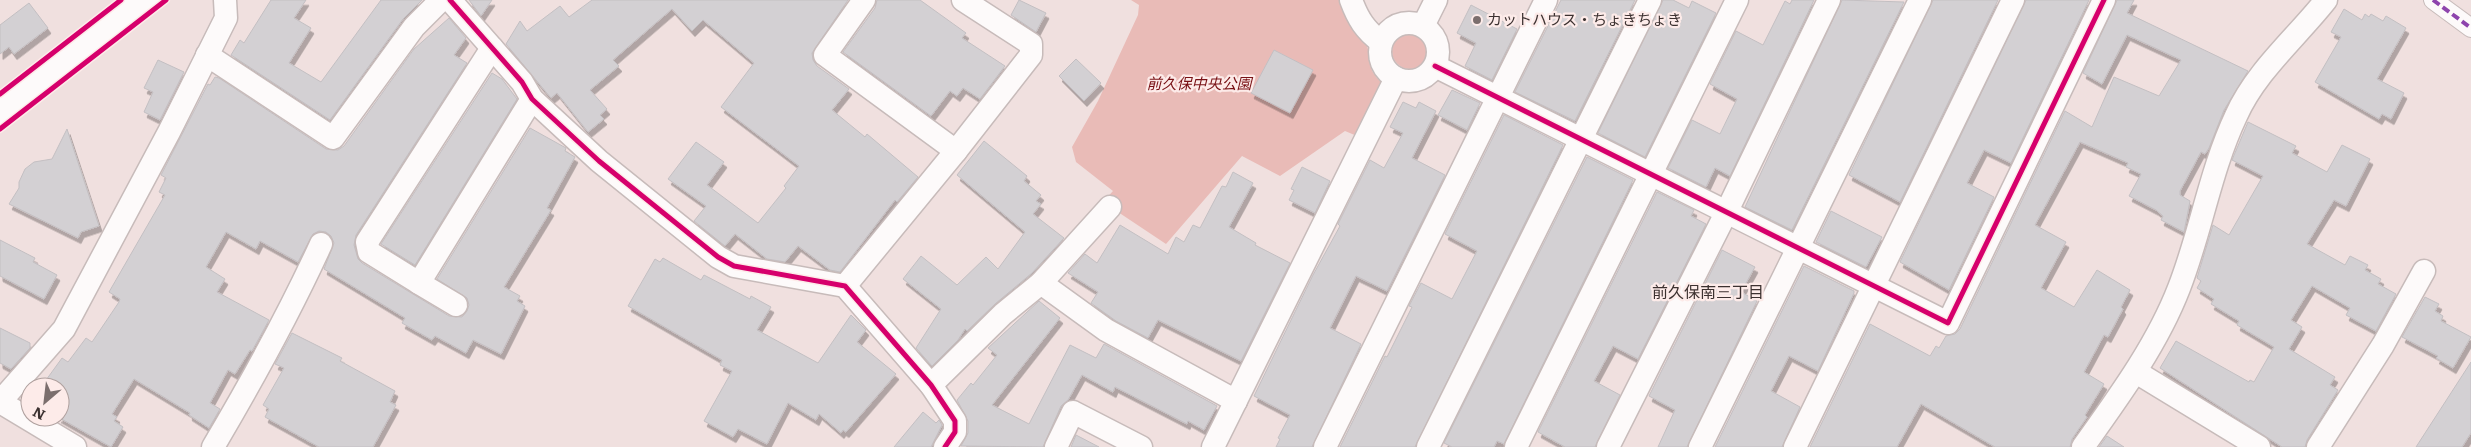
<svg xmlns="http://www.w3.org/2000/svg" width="2471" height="447" font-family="Literata,'Noto Sans JP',serif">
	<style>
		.green { fill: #e9bbb7 }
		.building { fill: #d3d0d3; stroke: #c3bfc2; filter: url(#shadow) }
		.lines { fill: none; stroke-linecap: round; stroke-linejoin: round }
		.pedestrian-casing { stroke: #c7bbba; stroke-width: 20 }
		.minor-casing { stroke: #c7bbba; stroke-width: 25 }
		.tertiary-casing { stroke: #c7bbba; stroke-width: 30 }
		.pedestrian { stroke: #fdfafa; stroke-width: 18 }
		.minor { stroke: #fdfafa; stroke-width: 22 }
		.tertiary { stroke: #fdfafa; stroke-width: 28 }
		.quiet { stroke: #8e44ad; stroke-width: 4; stroke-dasharray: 8 4; stroke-linecap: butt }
		.cycleway-casing { stroke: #fdebe9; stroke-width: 8 }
		.cycleway { stroke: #d6006c; stroke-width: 5 }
		.poi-dot { fill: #7b6e6d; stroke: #fdebe9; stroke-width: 2 }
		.labels { text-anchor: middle; stroke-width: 4.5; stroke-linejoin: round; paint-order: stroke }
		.poi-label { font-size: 15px; fill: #3c3130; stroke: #fdebe9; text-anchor: start }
		.park-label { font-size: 15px; font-style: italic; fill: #781014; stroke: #fdebe9 }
		.neighbourhood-label { font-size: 16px; fill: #3c3130; stroke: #fdebe9 }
	</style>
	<defs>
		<filter id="shadow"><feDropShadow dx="3" dy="5.5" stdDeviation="0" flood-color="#0004"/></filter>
	</defs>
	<rect width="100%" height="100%" fill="#f0e0df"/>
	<g class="green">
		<path d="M1131 0H1341C1349 14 1358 27 1365 42 1375 61 1362 64 1383 84L1357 136 1345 131 1280 176 1242 156 1166 244 1103 202 1113 191 1076 162 1072 147 1098 101 1138 15 1139 5Z"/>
		<circle cx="1410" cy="51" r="18"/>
	</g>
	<g class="building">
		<polygon points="271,0 306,0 294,18 311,28 289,63 321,82 381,0 422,0 403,19 330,120 231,55 240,40 244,43"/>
		<polygon points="469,0 492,0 481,16"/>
		<polygon points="592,0 848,0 812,53 813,60 817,66 849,89 832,110 865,137 867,134 918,177 897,202 895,200 840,272 830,270 798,246 785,262 767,259 735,234 725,246 694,221 706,206 668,179 696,142 724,162 707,185 758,223 786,188 784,186 799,166 721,107 754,63 703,20 692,31 672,9 613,60 619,66 590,90 607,109 600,115 604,119 588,132 557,93 551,98 506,44 520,21 527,31 560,6 569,17"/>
		<polygon points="877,0 920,0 966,33 962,38 1005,66 980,99 963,88 957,96 950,91 931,116 843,52 875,8"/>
		<polygon points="1019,0 1046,13 1036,32 1011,15"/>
		<polygon points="1561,0 1635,0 1575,121 1515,92"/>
		<polygon points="1663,0 1673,0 1689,8 1692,1 1716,13 1645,157 1598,133"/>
		<polygon points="1792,0 1814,0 1730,176 1715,168 1706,187 1668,168 1692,120 1720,134 1737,99 1710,84 1736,31 1763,45 1785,1 1790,4"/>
		<polygon points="1842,0 1904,2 1792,230 1745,207"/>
		<polygon points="1933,0 1998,0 1900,202 1849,175"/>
		<polygon points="2026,0 2089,0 2011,163 1984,150 1967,183 1994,197 1949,290 1900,262"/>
		<polygon points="2117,0 2134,0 2127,13 2248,71 2224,110 2209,148 2205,154 2201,152 2180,191 2180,195 2190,201 2184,232 2161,220 2163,216 2156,210 2129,196 2141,174 2126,167 2128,163 2080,142 2035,225 2066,242 2041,288 2074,307 2097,270 2130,290 2121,307 2123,309 2108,337 2104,335 2084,372 2104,384 2085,415 2087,417 2072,439 2070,447 1995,447 1921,404 1897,447 1810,447 1870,324 1930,356 1936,346 1939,348 1946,336 1955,334 1960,329 2065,111 2092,127 2114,77 2159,96 2181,60 2127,35 2102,84 2083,73"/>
		<polygon points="29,3 48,28 14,54 9,47 0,54 0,25"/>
		<polygon points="1471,5 1517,29 1492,80 1465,66 1476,43 1457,33"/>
		<polygon points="2344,9 2362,20 2365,14 2369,17 2371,14 2383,21 2386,16 2406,28 2377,79 2404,93 2391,119 2382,114 2379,119 2315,82 2341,37 2331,32"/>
		<polygon points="449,18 466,38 454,55 467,63 356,235 354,245 358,259 362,263 449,316 462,317 467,311 469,305 467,298 437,279 530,128 566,148 565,151 575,157 547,208 551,210 504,287 520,296 517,301 525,306 501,354 473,340 466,353 435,336 432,340 402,323 405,318 324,269 334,243 331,236 326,232 319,231 313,234 298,262 260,241 256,249 226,232 206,267 225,279 217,292 269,320 252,351 250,350 235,374 228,370 210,403 220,409 209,428 189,415 190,413 134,379 112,414 117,417 114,421 123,427 111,447 58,417 60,417 60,387 41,387 62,358 68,362 86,338 92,342 119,302 120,299 109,292 165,195 159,192 166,178 161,175 208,84 210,85 215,77 219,78 326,149 338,150 344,146 414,49"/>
		<polygon points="1274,50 1313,70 1290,113 1251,93"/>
		<polygon points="1076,59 1101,83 1084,101 1059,76"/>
		<polygon points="158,60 184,72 160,120 144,112 153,92 144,88"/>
		<polygon points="492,73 502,79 517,99 415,265 381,244"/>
		<polygon points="1452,90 1480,103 1467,130 1438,115"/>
		<polygon points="1403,102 1416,108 1419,102 1436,111 1412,158 1445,175 1387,291 1356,276 1330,328 1361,344 1312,447 1276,447 1280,439 1278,438 1290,415 1254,396 1313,275 1340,226 1338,224 1370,160 1384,168 1403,133 1390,127"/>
		<polygon points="1504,115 1563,145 1415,447 1340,447 1385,356 1387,357 1412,307 1409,306 1421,283 1452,299 1477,251 1445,234"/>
		<polygon points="2248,122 2296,146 2292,153 2327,172 2342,145 2370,159 2346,206 2334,200 2307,244 2345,265 2350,256 2368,265 2365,270 2381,279 2378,284 2396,294 2376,331 2346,315 2350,308 2312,286 2291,320 2302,327 2289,349 2335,377 2330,385 2338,390 2307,440 2305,447 2282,447 2160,368 2176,341 2249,382 2250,380 2254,382 2274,347 2237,325 2239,321 2211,304 2214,299 2197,288 2201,281 2197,278 2213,225 2229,235 2263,176 2232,160"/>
		<polygon points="67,129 99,226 81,232 78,238 9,204 19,188 19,182 25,169 34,162 52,159"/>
		<polygon points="984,141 1027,176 1024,181 1041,195 1036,201 1041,204 1033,214 1064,238 1032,273 995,304 967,331 965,329 958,340 932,366 916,348 941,309 903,279 921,256 957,285 986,257 998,269 1025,232 957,175"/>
		<polygon points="1587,157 1633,180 1504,444 1497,441 1494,447 1452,447 1444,443"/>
		<polygon points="1302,167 1330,181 1315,213 1289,200 1294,190 1291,189"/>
		<polygon points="1233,172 1253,183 1229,227 1256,243 1255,245 1290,263 1241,361 1158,320 1148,338 1116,321 1091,303 1098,292 1068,273 1085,254 1097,263 1120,225 1168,254 1176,237 1184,242 1193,225 1200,228 1222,186 1226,187"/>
		<polygon points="1657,192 1694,210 1691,216 1706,224 1638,359 1613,346 1594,381 1620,395 1595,447 1565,447 1538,432"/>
		<polygon points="1831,211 1882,237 1866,267 1816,242"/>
		<polygon points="0,240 35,258 33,262 57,275 44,299 0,276"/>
		<polygon points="1722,250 1755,267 1741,292 1757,301 1687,447 1658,447 1675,410 1649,396"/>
		<polygon points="663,258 701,280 704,275 750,299 751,296 771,307 757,330 818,363 851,315 866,330 857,342 896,374 846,432 843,430 841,433 819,414 816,420 788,403 767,444 738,429 733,437 704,421 732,371 720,365 722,360 628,306 655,259 660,262"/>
		<polygon points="1804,266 1854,291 1854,293 1818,371 1789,356 1771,391 1800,407 1782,447 1715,447"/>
		<polygon points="2425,297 2439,304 2435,311 2443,316 2441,321 2471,337 2453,368 2436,358 2438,356 2402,337"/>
		<polygon points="1039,301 1060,318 992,405 1029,424 1070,345 1096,358 1104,344 1217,406 1204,430 1188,421 1187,424 1115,387 1113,392 1082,375 1068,400 1061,406 1043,447 961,446 968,433 968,421 957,400 971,383 973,385 997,355 988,348"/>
		<polygon points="0,328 30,343 30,348 11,369 0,363"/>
		<polygon points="292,333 342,358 340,361 395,391 390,402 396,405 373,447 319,447 265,417 269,409 263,405 284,368 275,364"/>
		<polygon points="2471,362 2471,433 2462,447 2416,447"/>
		<polygon points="923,412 936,423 939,420 942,425 931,447 894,447"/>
		<polygon points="1076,435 1099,447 1071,447"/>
		<polygon points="2107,436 2124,447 2099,447"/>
	</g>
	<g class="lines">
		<defs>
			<polyline id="pedestrian" points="2433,0 2471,28"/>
			<g id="minor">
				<polyline points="450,0 522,82 532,99 599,161 718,257 734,266 845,286 931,385 955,421 955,432 945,447"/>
				<polyline points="864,0 825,55 956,151"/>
				<path d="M1351 0C1358 19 1365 30 1381 42"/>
				<circle cx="1409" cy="52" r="29"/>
				<polyline points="1423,26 1436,0"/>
				<polyline points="492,48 367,242 369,252 419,283 532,99"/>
				<polyline points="207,55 333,138 414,27 441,0"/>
				<polyline points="1435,66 1948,323 2104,0"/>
				<polyline points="419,283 456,305"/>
				<polyline points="1041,283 1106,330 1236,401"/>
				<polyline points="845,286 956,151 1031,55 1031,44 963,0"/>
				<polyline points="2136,372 2259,447"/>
				<polyline points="931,385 1003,314 1041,283 1110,207"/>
				<polyline points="0,402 64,329 169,132 226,18 225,0"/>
				<polyline points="0,402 75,447"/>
				<path d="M213 447C252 381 289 314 321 244"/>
				<polyline points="1056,447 1073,412 1141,447"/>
				<polyline points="1213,447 1396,78"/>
				<polyline points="1325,447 1546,0"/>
				<polyline points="1428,447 1650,0"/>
				<polyline points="1516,447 1737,0"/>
				<polyline points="1608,447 1726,213 1829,0"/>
				<polyline points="1700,447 1920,0"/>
				<polyline points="1795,447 2013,0"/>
				<path d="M2083 447C2118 398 2157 345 2179 288 2201 232 2210 171 2236 116 2256 71 2296 38 2326 0"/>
				<polyline points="2318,447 2383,345 2424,271"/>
			</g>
			<polyline id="tertiary" points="0,112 147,0"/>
		</defs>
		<use href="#pedestrian" class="pedestrian-casing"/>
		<use href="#minor" class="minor-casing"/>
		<use href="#tertiary" class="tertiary-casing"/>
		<use href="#pedestrian" class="pedestrian"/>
		<use href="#minor" class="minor"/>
		<use href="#tertiary" class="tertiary"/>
		<polyline class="quiet" points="2433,0 2471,28"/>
		<defs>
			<g id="cycleway">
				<polyline points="450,0 522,82 532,99 599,161 718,257 734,266 845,286 931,385 955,421 955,432 945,447"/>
				<polyline points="1435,66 1948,323 2104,0"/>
				<polyline points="0,94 121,0"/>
				<polyline points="0,129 166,0"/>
			</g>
		</defs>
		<use href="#cycleway" class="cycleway-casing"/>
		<use href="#cycleway" class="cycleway"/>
	</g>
	<circle class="poi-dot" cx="1477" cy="20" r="5"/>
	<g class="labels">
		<g class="poi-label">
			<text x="1487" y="25">カットハウス・ちょきちょき</text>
		</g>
		<g class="park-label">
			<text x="1199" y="89">前久保中央公園</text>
		</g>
		<g class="neighbourhood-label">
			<text x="1708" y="298">前久保南三丁目</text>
		</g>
	</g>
	<g transform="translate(45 402) rotate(208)"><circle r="24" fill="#fdebe9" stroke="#b0a19f"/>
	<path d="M0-4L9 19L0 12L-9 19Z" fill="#7b6e6d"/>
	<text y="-8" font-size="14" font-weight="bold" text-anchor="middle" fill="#3c3130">N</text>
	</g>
</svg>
